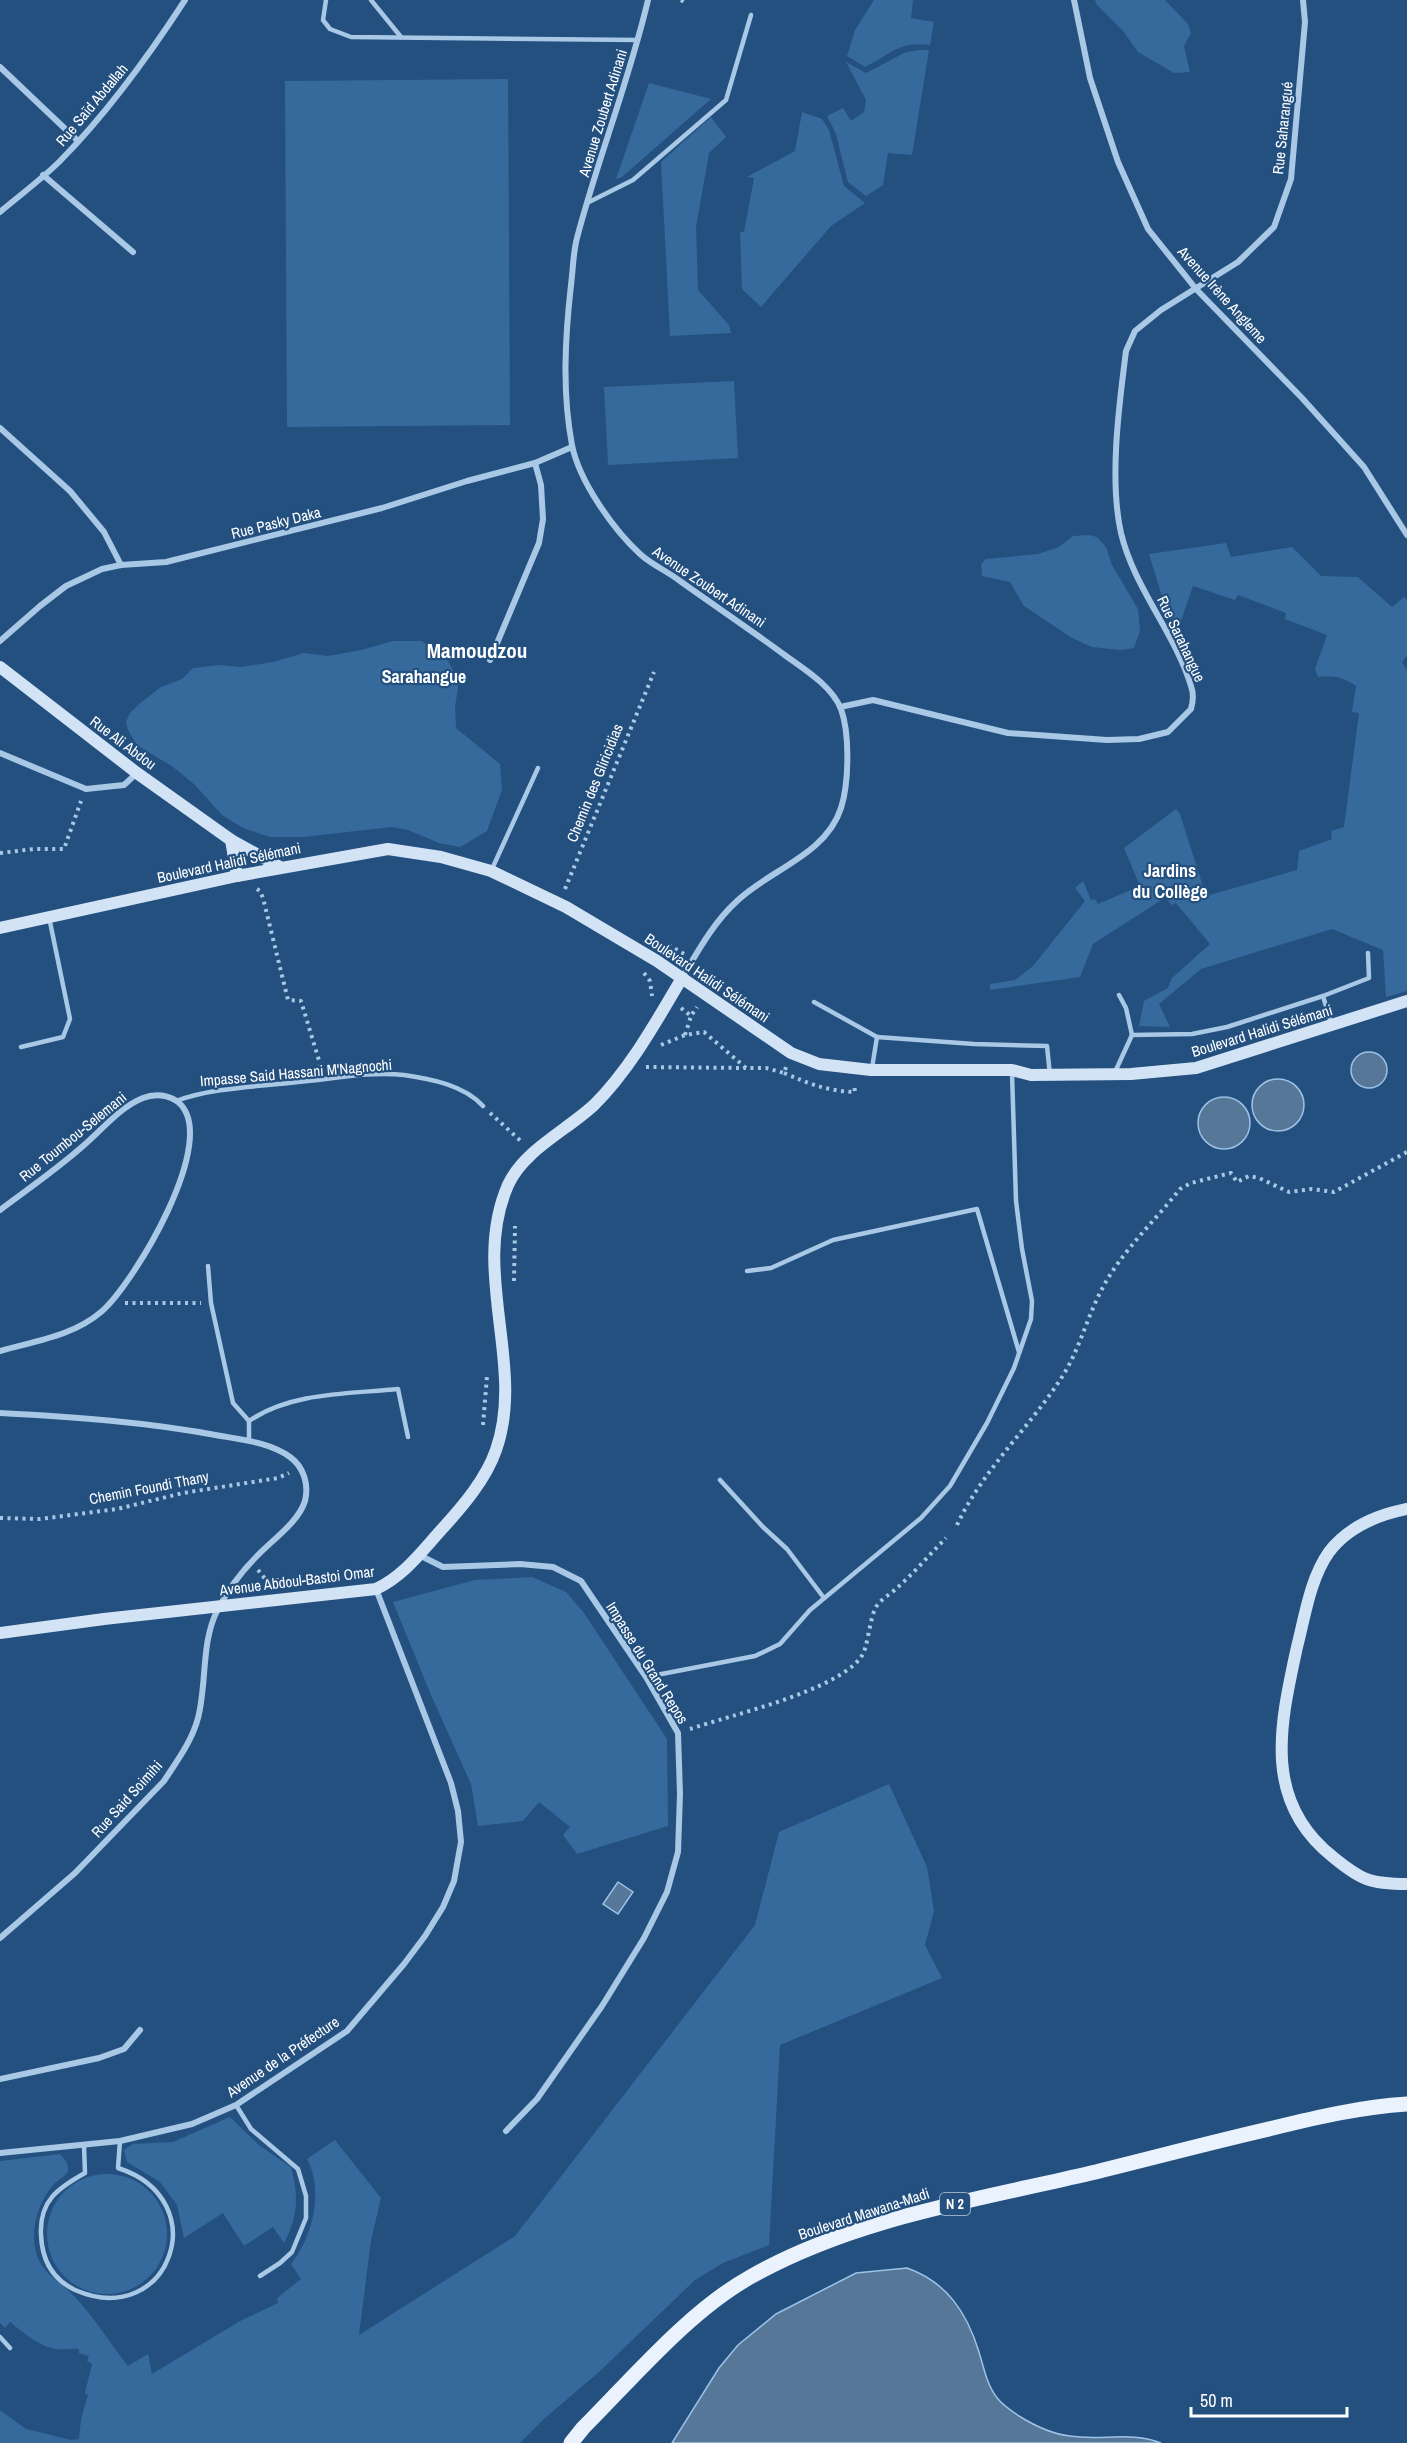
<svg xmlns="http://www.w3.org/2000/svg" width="1407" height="2443" font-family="'Archivo Narrow',sans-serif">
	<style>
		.green { fill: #366a9c }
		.water { fill: #577799; stroke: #9cc3e7; stroke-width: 1.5 }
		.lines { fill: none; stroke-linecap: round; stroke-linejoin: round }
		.path { stroke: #a8c8e6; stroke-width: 4; stroke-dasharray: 3 4.5; stroke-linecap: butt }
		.lane { stroke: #a8c8e6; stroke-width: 4.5 }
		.street { stroke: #a8c8e6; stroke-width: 6 }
		.secondary { stroke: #d2e3f6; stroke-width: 12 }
		.primary { stroke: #e9f2fd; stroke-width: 15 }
		.labels { text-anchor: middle; stroke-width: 4.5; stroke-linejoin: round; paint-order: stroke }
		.shield { fill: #23507f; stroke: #bdcad9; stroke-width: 1.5 }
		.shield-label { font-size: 14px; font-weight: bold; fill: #fff }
		.street-label { font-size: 15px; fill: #fff; stroke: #23507f }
		.quarter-label { font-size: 18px; font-weight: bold; fill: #fff; stroke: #23507f }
		.district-label { font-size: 21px; font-weight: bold; fill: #fff; stroke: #23507f }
	</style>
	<rect width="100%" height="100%" fill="#23507f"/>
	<g class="green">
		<path d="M874 0H913L911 18 934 22 930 45C899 41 891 54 865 67L847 56 855 30Z"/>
		<polygon points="1095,0 1165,0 1188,24 1191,33 1184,46 1190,72 1174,73 1138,52 1123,31 1097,5"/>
		<polygon points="918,50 929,50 912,155 888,153 883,185 866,196 848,182 836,134 827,116 843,108 851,121 864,112 866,100 846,62 866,73 904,53"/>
		<polygon points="508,79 510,425 287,427 285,81"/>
		<polygon points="649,83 711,99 622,177 616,179"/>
		<polygon points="802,112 822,119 829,130 844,186 865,203 831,226 761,307 742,289 740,232 744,232 754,178 747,177 795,151"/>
		<polygon points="711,117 726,137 709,153 696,227 698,290 729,325 731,333 670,336 661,162"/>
		<polygon points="734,381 738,458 608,465 604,387"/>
		<polygon points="1089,535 1097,537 1106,547 1112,565 1138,609 1140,631 1134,648 1121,650 1092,647 1072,638 1024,606 1010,582 982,576 981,564 986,559 1038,554 1059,547 1073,536"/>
		<path d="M1226 543 1231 557 1292 547 1321 576 1358 577 1392 607 1404 597 1407 600V656L1402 662 1407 670V991L1386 997 1383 950 1332 929 1201 969 1159 1004 1170 1027 1139 1026 1144 1001 1168 988 1172 978 1210 944 1176 903 1171 905 1166 897 1093 944 1080 977 990 990V984L1015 980 1033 966 1085 901 1075 888 1083 881 1091 900 1095 899 1098 904 1140 886 1124 848 1176 809 1180 814 1206 896 1297 870 1299 851 1332 839 1331 831 1344 827 1359 713 1352 712 1356 686C1343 677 1333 675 1318 677L1315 669 1327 635 1285 619 1286 613 1238 595 1235 600 1193 586 1181 621 1170 623 1149 554Z"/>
		<polygon points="393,641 422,641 448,661 459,681 455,707 456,728 500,764 502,790 487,831 460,847 439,843 408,830 392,827 303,837 270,837 243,828 222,815 195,785 173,767 137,745 128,730 126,722 130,713 139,704 161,687 182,679 193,668 220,665 241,667 273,662 304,653 328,656 361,650"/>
		<polygon points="532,1577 566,1592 584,1613 667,1739 668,1826 577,1854 563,1835 570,1827 539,1802 523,1821 478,1826 471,1784 431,1695 393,1602 475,1580"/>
		<path d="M889 1784 927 1867 934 1911 925 1945 942 1978 780 2045 769 2245 723 2263 695 2280 599 2372 544 2419 520 2443H0V2410L26 2429 71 2440 79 2439 81 2419 88 2395 85 2393 92 2364 87 2361 89 2356 79 2353V2349C71 2348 62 2350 55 2349 37 2345 24 2333 10 2322L5 2328 0 2323V2161L60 2154C64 2159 69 2163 68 2170 67 2176 59 2179 55 2183 40 2199 31 2224 35 2247 39 2273 58 2279 74 2296 94 2317 110 2343 128 2366L148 2354 152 2374 242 2320 278 2303 277 2298 301 2279 291 2264C313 2237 324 2190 307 2159L335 2140 381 2198 371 2240 359 2335 515 2236 755 1925 779 1832Z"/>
		<path d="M230 2117 260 2146 291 2167C299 2196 298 2217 284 2243L273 2227 244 2246 223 2213 184 2238 177 2205 160 2182 127 2162 124 2150 133 2144 173 2142Z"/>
		<circle cx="107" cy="2234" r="60"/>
	</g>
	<g class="water">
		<circle cx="1369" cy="1070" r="18"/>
		<circle cx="1278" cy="1105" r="26"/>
		<circle cx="1224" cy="1123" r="26"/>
		<polygon points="618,1882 633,1892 618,1914 603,1904"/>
		<path d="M907 2268C947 2282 967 2313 979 2352 984 2368 987 2386 998 2399 1003 2405 1013 2412 1019 2416 1035 2426 1052 2434 1070 2436 1101 2441 1132 2431 1161 2443H672L719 2368 738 2345 776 2314 856 2273Z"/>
	</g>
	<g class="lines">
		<g class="path">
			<polyline points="681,0 684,2"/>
			<polyline points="0,853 34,849 64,849 81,801"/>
			<polyline points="257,889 260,891 263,898 288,1000 301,1001 321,1067"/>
			<polyline points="565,889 654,672"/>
			<polyline points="664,949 667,944 684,954"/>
			<polyline points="644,973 650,981 652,996"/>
			<polyline points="681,1008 691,1016 697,1007"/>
			<polyline points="685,1035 691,1016"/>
			<polyline points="661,1045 685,1035 704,1032 746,1068 766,1068 784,1073 786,1067"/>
			<polyline points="646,1067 746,1068"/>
			<path d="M784 1073C810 1084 827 1091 855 1092L854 1084"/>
			<polyline points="490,1113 522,1142"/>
			<polyline points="514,1281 515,1226"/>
			<polyline points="125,1303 201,1303"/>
			<polyline points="483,1425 487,1376"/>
			<polyline points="0,1518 40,1519 117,1509 183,1493 278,1478 289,1473"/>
			<path d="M957 1525C982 1471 1028 1429 1060 1380 1079 1352 1086 1319 1102 1289 1121 1252 1154 1222 1180 1189L1191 1183 1231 1173 1237 1182 1249 1176 1259 1178 1289 1192 1312 1189 1334 1192 1407 1152"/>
			<polyline points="258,1570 266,1580 291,1580"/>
			<path d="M690 1729C731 1715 837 1691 861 1657 868 1648 869 1622 875 1609 879 1600 891 1594 898 1587 915 1572 930 1554 946 1538"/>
		</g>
		<g class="lane">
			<polyline points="326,0 323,20 330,29 351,37 638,40"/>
			<polyline points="371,0 401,37"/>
			<polyline points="589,202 633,180 726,100 751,15"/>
			<polyline points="492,869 538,768"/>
			<polyline points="1119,995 1126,1008 1132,1035"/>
			<polyline points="1323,996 1331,1023"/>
			<polyline points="814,1002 877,1037"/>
			<polyline points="21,1047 63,1037 70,1019 49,917"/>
			<polyline points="872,1068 877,1037 974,1044 1047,1046 1050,1075"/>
			<polyline points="1115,1072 1132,1035 1192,1034 1227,1027 1323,996 1369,978 1368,953"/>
			<path d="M176 1101C215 1087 258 1087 298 1082 332 1079 370 1071 404 1075 431 1079 464 1085 483 1106"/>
			<polyline points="208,1266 211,1303 233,1403 249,1421"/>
			<polyline points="747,1271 771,1268 833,1240 977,1209 1019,1352"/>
			<path d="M249 1441V1421C291 1392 349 1394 398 1389L408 1437"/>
			<polyline points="720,1480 763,1527 787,1549 824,1598"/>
			<polyline points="646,1677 755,1656 780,1644 810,1610 921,1518 950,1486 987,1423 1014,1368 1031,1319 1032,1301 1022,1249 1016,1201 1012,1073"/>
			<polyline points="236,2105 251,2129 298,2169 306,2196 306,2218 292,2252 280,2263 260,2276"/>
			<path d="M84 2146 85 2173C58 2188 39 2201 41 2235 42 2260 52 2279 75 2290 169 2331 217 2200 118 2168L120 2141"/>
			<polyline points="0,2337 10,2348"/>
		</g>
		<g class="street">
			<path d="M648 0C629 81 598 158 577 238 573 253 573 270 571 285 565 338 562 392 572 445 579 481 613 529 640 554 652 565 667 571 680 581 715 606 751 630 786 656 804 669 832 686 841 709 850 734 849 783 841 808 826 855 769 870 737 901 713 923 698 951 682 978"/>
			<polyline points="1074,0 1090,78 1118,162 1148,229 1196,289 1302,398 1364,467 1407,535"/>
			<polyline points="0,67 78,141"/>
			<polyline points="43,175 133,252"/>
			<path d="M0 212C20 195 42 179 60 161 108 112 148 57 185 0"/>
			<polyline points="0,428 70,491 104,532 121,565"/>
			<polyline points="0,641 40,606 66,586 102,569 121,565 166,562 382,508 467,481 535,463 572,447"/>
			<polyline points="490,660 539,543 543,519 541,485 535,463"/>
			<path d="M840 707 873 700 1008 733 1107 740 1139 739 1168 732 1191 709C1193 702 1194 694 1191 686 1175 633 1134 588 1121 533 1109 480 1119 405 1126 351L1135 331 1161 310 1238 262 1274 227 1291 179 1305 22 1303 0"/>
			<polyline points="0,753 86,789 124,785 137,773"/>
			<path d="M0 1210C28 1189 57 1169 83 1146 102 1130 120 1107 143 1098 155 1093 169 1095 178 1102 222 1138 133 1285 101 1312 73 1336 35 1341 0 1351"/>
			<path d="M0 1413C74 1417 148 1422 221 1436 244 1440 271 1443 290 1457 304 1467 309 1485 305 1501 298 1523 272 1540 257 1556 241 1572 227 1591 217 1611 201 1643 207 1683 198 1718 192 1741 177 1761 164 1781L75 1873 0 1938"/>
			<polyline points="419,1555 443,1567 520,1564 553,1567 581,1581 646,1677 678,1733 680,1794 678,1852 667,1892 644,1938 602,2006 537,2099 506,2131"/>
			<polyline points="0,2079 99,2058 124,2049 140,2030"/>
			<polyline points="0,2153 120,2141 192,2124 236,2105 347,2031 404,1964 425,1936 443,1907 454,1881 461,1842 458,1811 451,1783 376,1589"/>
		</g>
		<g class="secondary">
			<polyline points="0,667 137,773 231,840 280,867"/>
			<polyline points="231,840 237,876"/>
			<polyline points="0,928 237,876 388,849 441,857 491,871 566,907 657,961 791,1053 819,1064 871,1070 1012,1070 1031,1075 1131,1074 1196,1068 1407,1001"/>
			<path d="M1407 1509C1377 1515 1348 1527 1329 1552 1310 1579 1305 1616 1297 1647 1280 1725 1262 1801 1333 1857 1361 1880 1370 1884 1407 1884"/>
			<path d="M0 1633 104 1619 376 1589C404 1576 422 1551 442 1529 463 1506 486 1479 496 1450 526 1365 470 1272 508 1185 524 1150 566 1131 594 1105 630 1069 656 1022 682 978"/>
		</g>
		<path class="primary" d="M571 2443 583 2428C633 2378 690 2310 752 2276 855 2218 977 2200 1091 2173 1152 2158 1212 2142 1273 2128 1318 2117 1361 2107 1407 2104"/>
	</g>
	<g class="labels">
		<rect class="shield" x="940" y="2193" width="30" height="22" rx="4.5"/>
		<g class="shield-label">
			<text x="955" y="2209">N 2</text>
		</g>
		<g class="street-label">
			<text transform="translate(92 105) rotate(-50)" y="5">Rue Saïd Abdallah</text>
			<text transform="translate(603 113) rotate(-73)" y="5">Avenue Zoubert Adinani</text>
			<text transform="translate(1283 128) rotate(-84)" y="5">Rue Saharangué</text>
			<text transform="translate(1222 295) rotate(48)" y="5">Avenue Irène Angleme</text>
			<text transform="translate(276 523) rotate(-14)" y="5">Rue Pasky Daka</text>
			<text transform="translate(709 587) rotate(34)" y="5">Avenue Zoubert Adinani</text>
			<text transform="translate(1181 639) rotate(65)" y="5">Rue Sarahangue</text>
			<text transform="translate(123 743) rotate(37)" y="5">Rue Ali Abdou</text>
			<text transform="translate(595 783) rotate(-68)" y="5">Chemin des Gliricidias</text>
			<text transform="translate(229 863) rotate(-12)" y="5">Boulevard Halidi Sélémani</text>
			<text transform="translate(707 978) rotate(34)" y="5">Boulevard Halidi Sélémani</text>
			<text transform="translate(1262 1031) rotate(-17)" y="5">Boulevard Halidi Sélémani</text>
			<text transform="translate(296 1073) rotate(-5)" y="5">Impasse Said Hassani M'Nagnochi</text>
			<text transform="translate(73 1137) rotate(-39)" y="5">Rue Toumbou-Selemani</text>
			<text transform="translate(149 1488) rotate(-11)" y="5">Chemin Foundi Thany</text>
			<text transform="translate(297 1581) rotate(-7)" y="5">Avenue Abdoul-Bastoi Omar</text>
			<text transform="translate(647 1663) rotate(58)" y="5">Impasse du Grand Repos</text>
			<text transform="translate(127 1799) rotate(-48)" y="5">Rue Said Soimihi</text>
			<text transform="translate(283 2057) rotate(-34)" y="5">Avenue de la Préfecture</text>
			<text transform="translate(864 2214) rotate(-18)" y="5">Boulevard Mawana-Madi</text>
		</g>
		<g class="quarter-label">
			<text x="424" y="683">Sarahangue</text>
			<text x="1170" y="877">Jardins<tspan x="1170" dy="21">du Collège</tspan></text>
		</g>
		<g class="district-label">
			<text x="477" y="658">Mamoudzou</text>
		</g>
	</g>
	<path d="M1191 2407v9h156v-9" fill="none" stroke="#ffffff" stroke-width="3"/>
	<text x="1200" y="2407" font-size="18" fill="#ffffff" stroke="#23507f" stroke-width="4.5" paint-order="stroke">50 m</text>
</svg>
